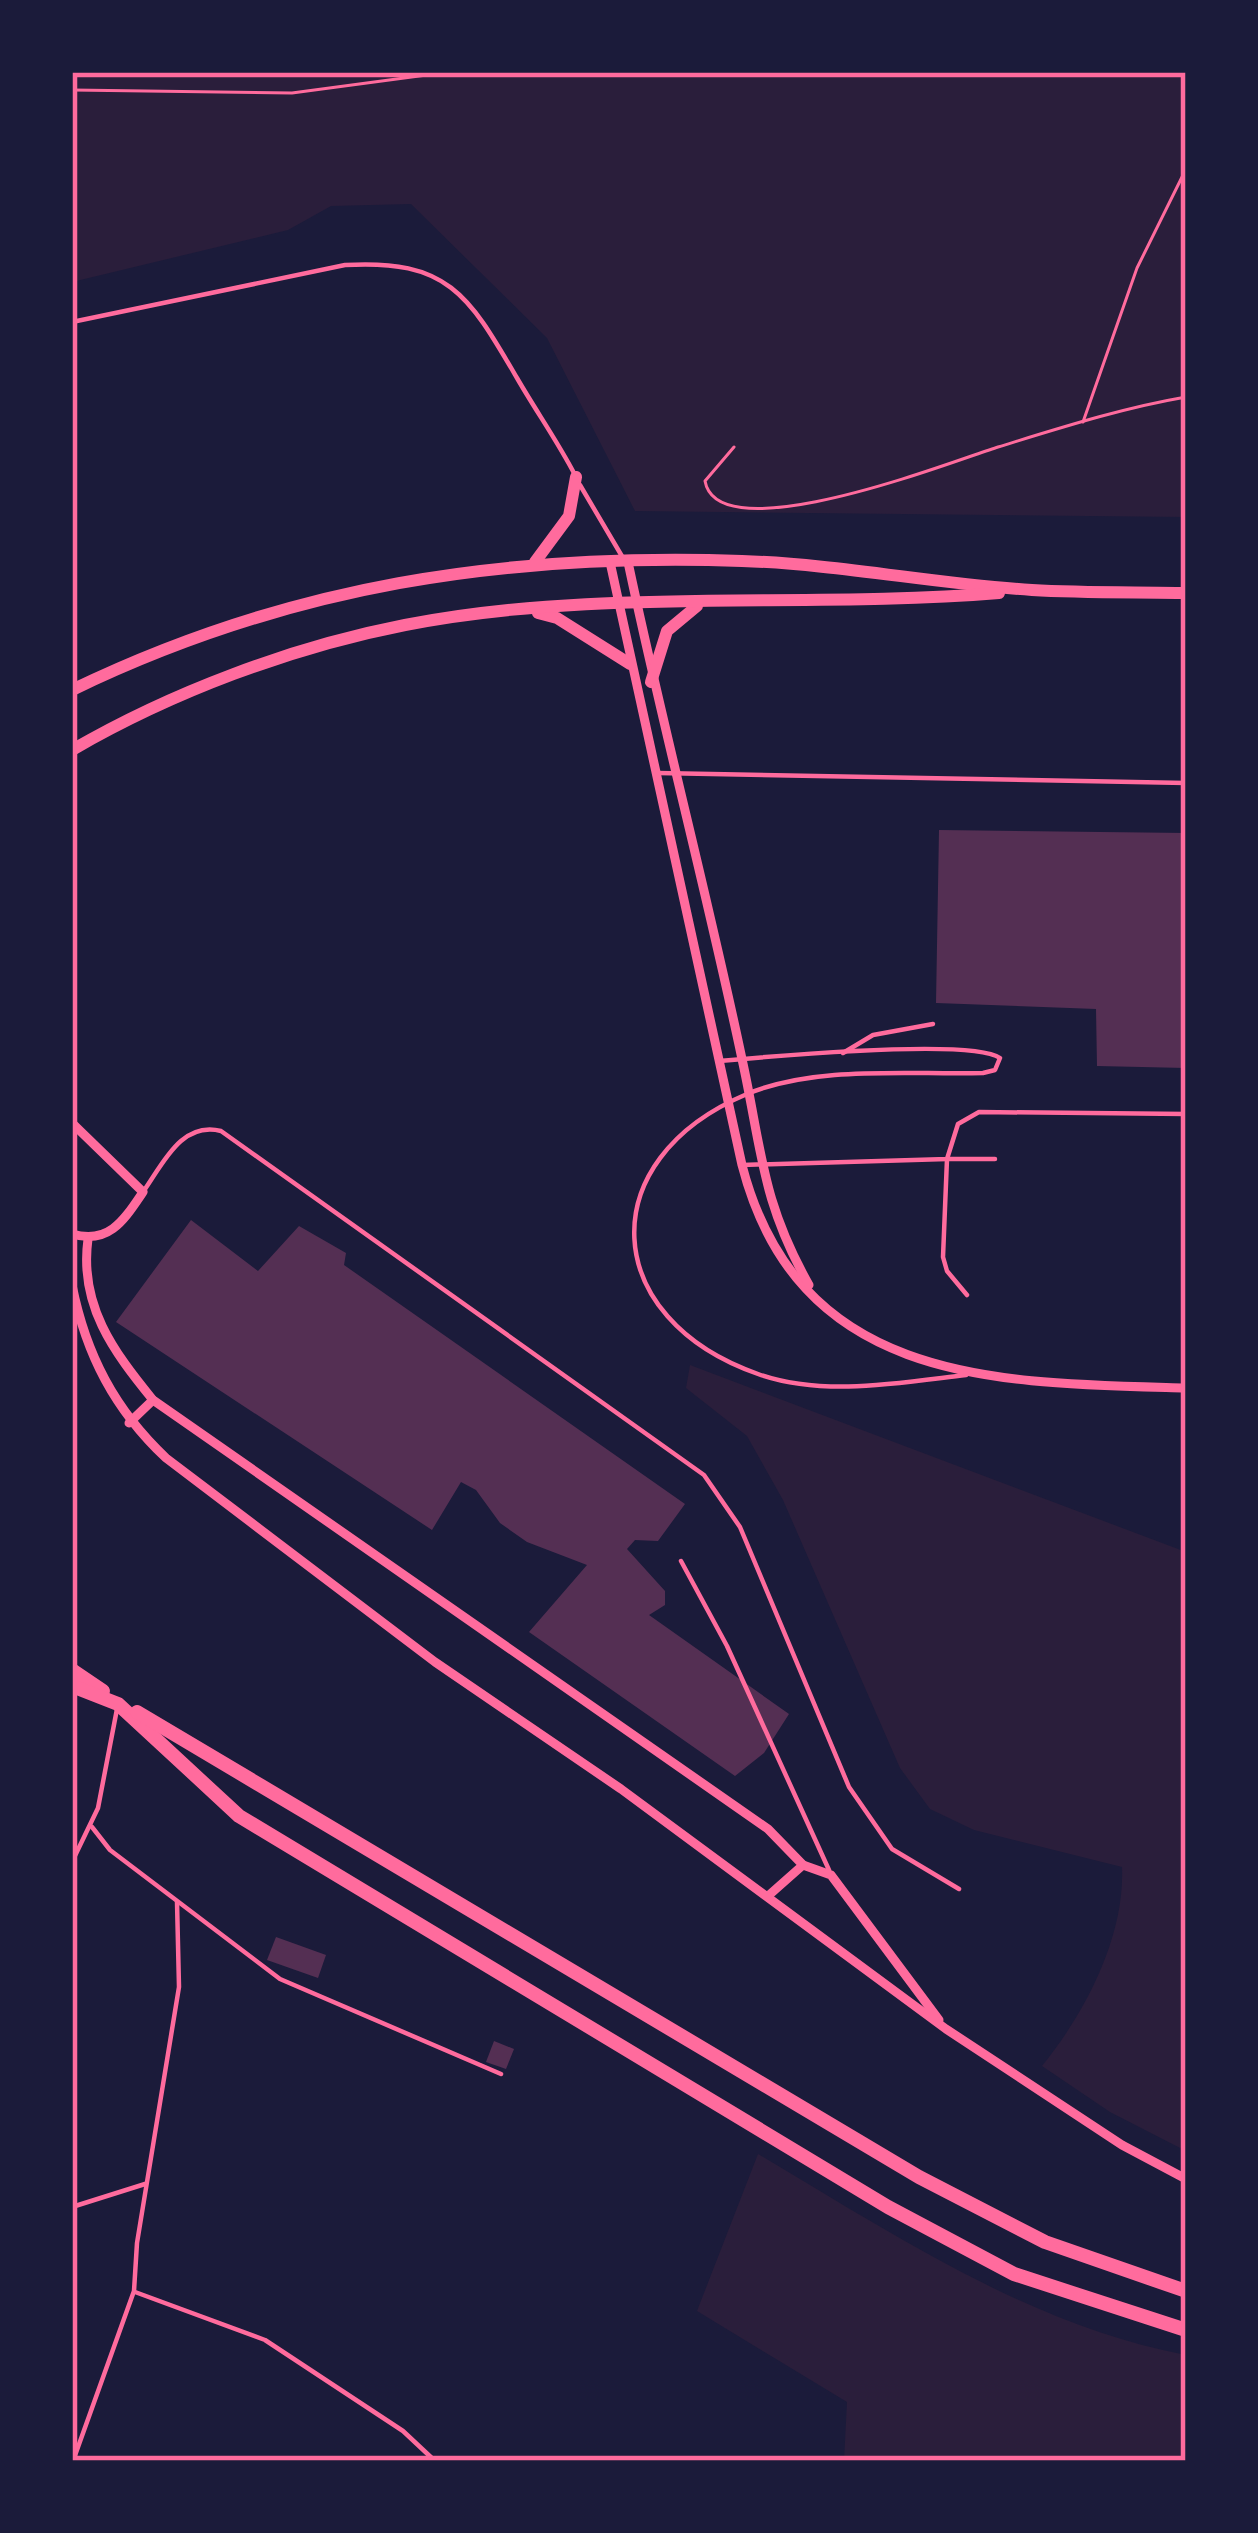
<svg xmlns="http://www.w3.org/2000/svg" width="1258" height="2533" font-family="'IBM Plex Serif',serif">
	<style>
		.green { fill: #2a1e3b }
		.building { fill: #542f53 }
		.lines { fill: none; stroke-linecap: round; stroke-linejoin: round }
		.path { stroke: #ff6b9d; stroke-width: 3 }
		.service { stroke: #ff6b9d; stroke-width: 4.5 }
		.minor { stroke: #ff6b9d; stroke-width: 9 }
		.tertiary { stroke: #ff6b9d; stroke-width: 12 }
		.secondary { stroke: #ff6b9d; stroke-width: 14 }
		.neatline { fill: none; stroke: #ff6b9d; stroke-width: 4.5 }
	</style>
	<rect width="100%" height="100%" fill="#1b1b3a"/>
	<g class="green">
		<polygon points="72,72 1186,72 1186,517 635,511 547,338 411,204 331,206 288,230 72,282"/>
		<path d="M690 1365 1186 1552V2151L1110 2112 1042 2066C1085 2013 1125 1937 1122 1867L974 1830 930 1809 900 1768 783 1500 747 1436 686 1388Z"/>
		<path d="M758 2154C893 2234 1029 2325 1186 2355V2461H844L847 2402 697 2311Z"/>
	</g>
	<g class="building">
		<polygon points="939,830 1186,833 1186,1068 1097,1066 1096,1009 936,1003"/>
		<polygon points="191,1220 258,1271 299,1226 346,1253 344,1265 685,1504 658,1541 635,1540 627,1549 665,1591 665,1605 649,1615 789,1714 764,1753 735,1776 529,1632 587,1565 527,1542 500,1523 476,1490 461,1482 432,1530 116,1322"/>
		<polygon points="276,1937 326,1955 318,1978 267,1960"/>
		<polygon points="494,2041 514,2049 506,2069 486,2062"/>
	</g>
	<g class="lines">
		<g class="path">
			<polyline points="72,90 292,93 449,72"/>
			<polyline points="1083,422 1137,268 1186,169"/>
			<path d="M734 447 705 481C718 554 956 460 998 447 1060 428 1122 408 1186 397"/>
		</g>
		<g class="service">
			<path d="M72 322 345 265C449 259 469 296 517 378 536 411 558 442 575 475"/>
			<polyline points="580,485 623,558"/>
			<polyline points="658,773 1186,783"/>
			<polyline points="843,1053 873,1035 933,1024"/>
			<path d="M719 1061C764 1057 971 1038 1000 1058L995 1070 983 1073C908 1075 817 1065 747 1094 590 1160 600 1319 758 1374 823 1397 899 1383 966 1375"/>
			<polyline points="742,1165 947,1159 958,1124 979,1112 1186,1114"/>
			<path d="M143 1192C163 1164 181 1121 221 1131L704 1475 740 1527 849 1787 892 1849 959 1889"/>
			<polyline points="967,1295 947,1271 943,1257 947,1159 995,1159"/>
			<polyline points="681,1561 727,1646 829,1870"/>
			<polyline points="92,1827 110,1850 280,1979 501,2074"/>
			<polyline points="72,1862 98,1808 117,1709"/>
			<polyline points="72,2207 145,2184"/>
			<polyline points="135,2292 265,2340 403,2431 435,2461"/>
			<polyline points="73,2461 134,2291 137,2243 179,1987 177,1902"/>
		</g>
		<g class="minor">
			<path d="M610 562 742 1165C799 1386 1000 1383 1186 1388"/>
			<path d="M628 562C663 728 707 893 742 1059 762 1150 761 1200 809 1285"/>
			<path d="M72 1123 143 1192C124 1220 109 1245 72 1234"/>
			<path d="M88 1239C79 1305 113 1351 153 1400L768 1829 803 1865 768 1896"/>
			<path d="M72 1285C86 1355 115 1410 166 1458L435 1662 621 1789 946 2029 1122 2145 1186 2179"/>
			<polyline points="129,1423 153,1400"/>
			<polyline points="803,1865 831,1875 939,2020"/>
		</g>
		<g class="tertiary">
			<polyline points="535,562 569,516 576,477"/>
			<polyline points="538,613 557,618 630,664"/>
			<polyline points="651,682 667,631 697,606"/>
			<path d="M72 690C289 585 503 553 742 561 839 564 935 584 1032 590 1083 593 1135 592 1186 593"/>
			<path d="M72 750C172 692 292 647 405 625 600 587 803 609 999 593"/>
		</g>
		<g class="secondary">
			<polyline points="72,1670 103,1691"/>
			<polyline points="72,1686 118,1704 239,1816 888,2207 1014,2274 1186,2330"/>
			<polyline points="137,1712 919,2177 1045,2242 1186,2291"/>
		</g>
	</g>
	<rect width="1258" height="2533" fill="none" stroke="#1b1b3a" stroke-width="150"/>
	<rect x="75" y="75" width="1108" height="2383" class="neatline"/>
</svg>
